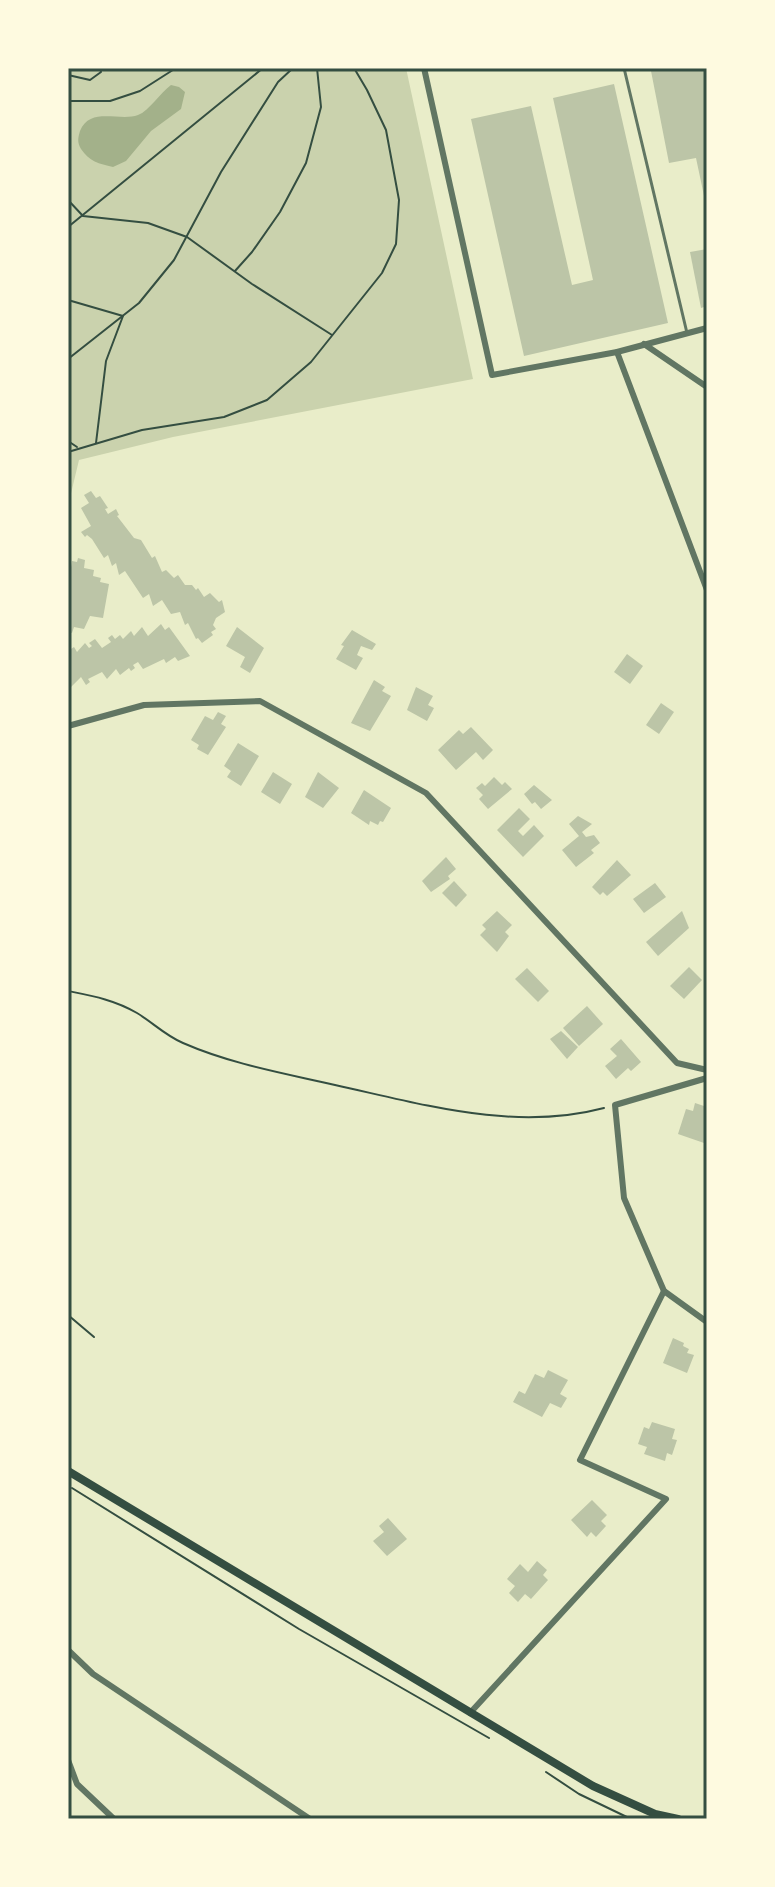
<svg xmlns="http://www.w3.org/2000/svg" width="775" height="1887" font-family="Quicksand,sans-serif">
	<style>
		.green { fill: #cad2ad }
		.water { fill: #a3b18a }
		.building { fill: #bcc5a7 }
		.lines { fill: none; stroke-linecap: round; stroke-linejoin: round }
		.path { stroke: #344e41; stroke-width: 2 }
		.service { stroke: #617663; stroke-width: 3 }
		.minor { stroke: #617663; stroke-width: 6 }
		.secondary { stroke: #344e41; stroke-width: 8 }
		.neatline { fill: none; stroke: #344e41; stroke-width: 3 }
	</style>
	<rect width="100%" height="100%" fill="#e9edc9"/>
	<polygon class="green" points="68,68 406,68 473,379 173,437 79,460 68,506"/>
	<path class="water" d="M171 85 179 87 185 92 181 109 151 131 126 161 113 167C99 164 89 161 81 149 77 142 78 138 80 131 90 106 120 122 138 115 149 111 160 93 171 85Z"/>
	<g class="building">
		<polygon points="665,68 707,68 707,210 696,158 669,163 651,71"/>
		<polygon points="614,84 668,323 524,356 471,119 531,106 572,285 593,280 553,98"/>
		<polygon points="707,249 707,306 701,308 690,252"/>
		<polygon points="91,491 96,498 100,496 108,508 105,509 108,514 116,509 119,515 117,516 134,538 141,540 152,558 155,556 162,572 166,570 174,578 178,575 185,585 192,585 196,590 198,588 204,597 210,593 219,602 222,600 225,612 216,618 213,625 216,629 211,632 213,635 202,643 198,638 196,639 188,623 185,625 180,612 171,614 162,600 153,606 149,594 143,598 125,571 119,575 116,563 112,566 108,555 104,558 92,539 87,535 85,537 81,532 91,526 81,508 89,503 84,495"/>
		<polygon points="78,558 85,560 84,568 94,570 93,576 101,578 100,582 109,584 103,618 90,616 84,629 74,627 72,633 68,632 68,585 72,561 77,562"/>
		<polygon points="161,624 165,630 169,627 190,656 178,661 175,657 166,663 164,659 143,669 138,662 133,665 135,668 131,671 129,668 120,675 116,669 107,679 102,672 88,679 90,682 86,685 81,677 68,690 68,651 74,647 77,652 85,643 89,648 92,646 89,643 95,639 102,648 111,642 108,638 112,635 115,639 120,635 123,639 131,631 134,636 142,627 148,636"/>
		<polygon points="237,627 264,648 250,673 240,667 245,657 226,646"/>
		<polygon points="352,630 376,644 372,650 361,646 357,655 363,658 356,670 336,659 344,646 341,645"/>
		<polygon points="627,654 643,666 630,684 614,672"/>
		<polygon points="374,680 385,687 382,691 391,696 370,731 351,723"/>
		<polygon points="416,687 433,696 428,705 434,708 427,721 407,710"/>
		<polygon points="661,703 674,712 659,734 646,725"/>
		<polygon points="218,712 226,716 221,724 226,727 208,755 197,749 199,745 191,740 205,716 213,720"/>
		<polygon points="471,727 493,750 483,760 476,752 456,770 438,750 459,730 463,734"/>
		<polygon points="238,743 259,756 241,786 227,777 231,771 224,766"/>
		<polygon points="273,772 292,784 280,804 261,792"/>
		<polygon points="318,772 339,788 323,808 305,797"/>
		<polygon points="494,777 502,785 505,782 512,789 488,809 479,799 483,795 476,788 482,783 485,786"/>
		<polygon points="534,785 552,800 541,809 535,802 532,804 524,794"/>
		<polygon points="364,790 391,808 383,822 380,821 378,825 370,821 369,825 351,813"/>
		<polygon points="519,808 530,819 518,831 523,836 534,825 544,836 523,857 497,830"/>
		<polygon points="578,816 592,824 582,832 586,837 594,835 600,843 591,850 594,853 576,867 562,850 579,836 569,824"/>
		<polygon points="446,857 456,869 448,876 450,879 431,892 422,881"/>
		<polygon points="617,860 631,875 607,896 603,892 600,895 592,887"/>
		<polygon points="454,881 467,895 456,907 442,893"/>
		<polygon points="655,883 666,897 644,913 633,899"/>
		<polygon points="497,911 512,925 505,932 509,936 497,952 480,935 486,929 482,925"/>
		<polygon points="682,911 689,928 658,956 646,942"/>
		<polygon points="689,967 702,980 684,999 670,986"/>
		<polygon points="527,968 549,991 538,1002 515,979"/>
		<polygon points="587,1006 603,1024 579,1046 563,1028"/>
		<polygon points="561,1031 578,1047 567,1059 550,1039"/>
		<polygon points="621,1039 641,1062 631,1071 628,1068 616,1079 605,1066 617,1056 610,1049"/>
		<polygon points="695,1103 707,1107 707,1134 704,1143 678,1134 686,1109 693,1111"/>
		<polygon points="673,1338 684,1343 683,1346 689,1349 687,1353 694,1355 687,1373 663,1363"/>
		<polygon points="548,1370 568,1380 560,1394 567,1398 561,1408 550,1403 542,1417 513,1402 519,1391 525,1394 535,1374 544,1378"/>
		<polygon points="652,1422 675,1429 672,1439 677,1440 672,1455 667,1453 665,1461 644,1454 647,1447 638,1444 644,1427 649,1429"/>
		<polygon points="592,1500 607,1515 601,1521 606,1526 596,1537 591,1532 587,1537 571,1520"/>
		<polygon points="388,1518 407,1539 387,1556 373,1541 384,1532 379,1526"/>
		<polygon points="537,1561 547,1570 543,1575 548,1580 531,1599 525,1594 518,1602 509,1593 515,1586 507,1579 520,1564 528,1572"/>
	</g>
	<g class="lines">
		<g class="path">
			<polyline points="68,75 90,80 101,72 100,68"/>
			<polyline points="68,101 110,101 140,91 176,68"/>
			<polyline points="68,200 83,216 148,223 187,237 252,284 332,335"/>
			<polyline points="68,227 263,68"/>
			<polyline points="235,271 252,252 280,212 306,163 321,107 317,68"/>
			<polyline points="68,300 123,316 106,361 96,443"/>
			<polyline points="68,359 139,303 174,260 221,172 278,82 293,68"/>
			<polyline points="68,441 77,447"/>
			<polyline points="68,452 142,430 224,417 267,400 311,362 382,273 396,244 399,200 386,130 367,90 354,68"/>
			<path d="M68 991C93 996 115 1000 137 1013 152 1022 166 1036 183 1043 231 1064 283 1073 335 1085 422 1104 514 1132 604 1108"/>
			<polyline points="68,1315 94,1337"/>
			<polyline points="72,1488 299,1629 489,1738"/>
			<polyline points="546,1772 579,1794 631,1819"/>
		</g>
		<polyline class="service" points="624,68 687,333"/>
		<g class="minor">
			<polyline points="424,68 492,375 617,352 707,328"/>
			<polyline points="644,344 707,387"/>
			<polyline points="617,352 707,590"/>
			<polyline points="68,726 144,705 260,701 426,793 677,1063 707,1070"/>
			<polyline points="707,1078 615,1105 624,1198 664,1291 707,1322"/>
			<polyline points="68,1650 93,1674 310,1819"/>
			<polyline points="470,1713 666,1499 580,1460 664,1291"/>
			<polyline points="68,1760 77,1784 114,1819"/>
		</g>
		<polyline class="secondary" points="68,1471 593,1786 655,1814 678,1819"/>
	</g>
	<rect width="775" height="1887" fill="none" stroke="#fefae0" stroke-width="140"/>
	<rect x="70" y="70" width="635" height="1747" class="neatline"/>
</svg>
